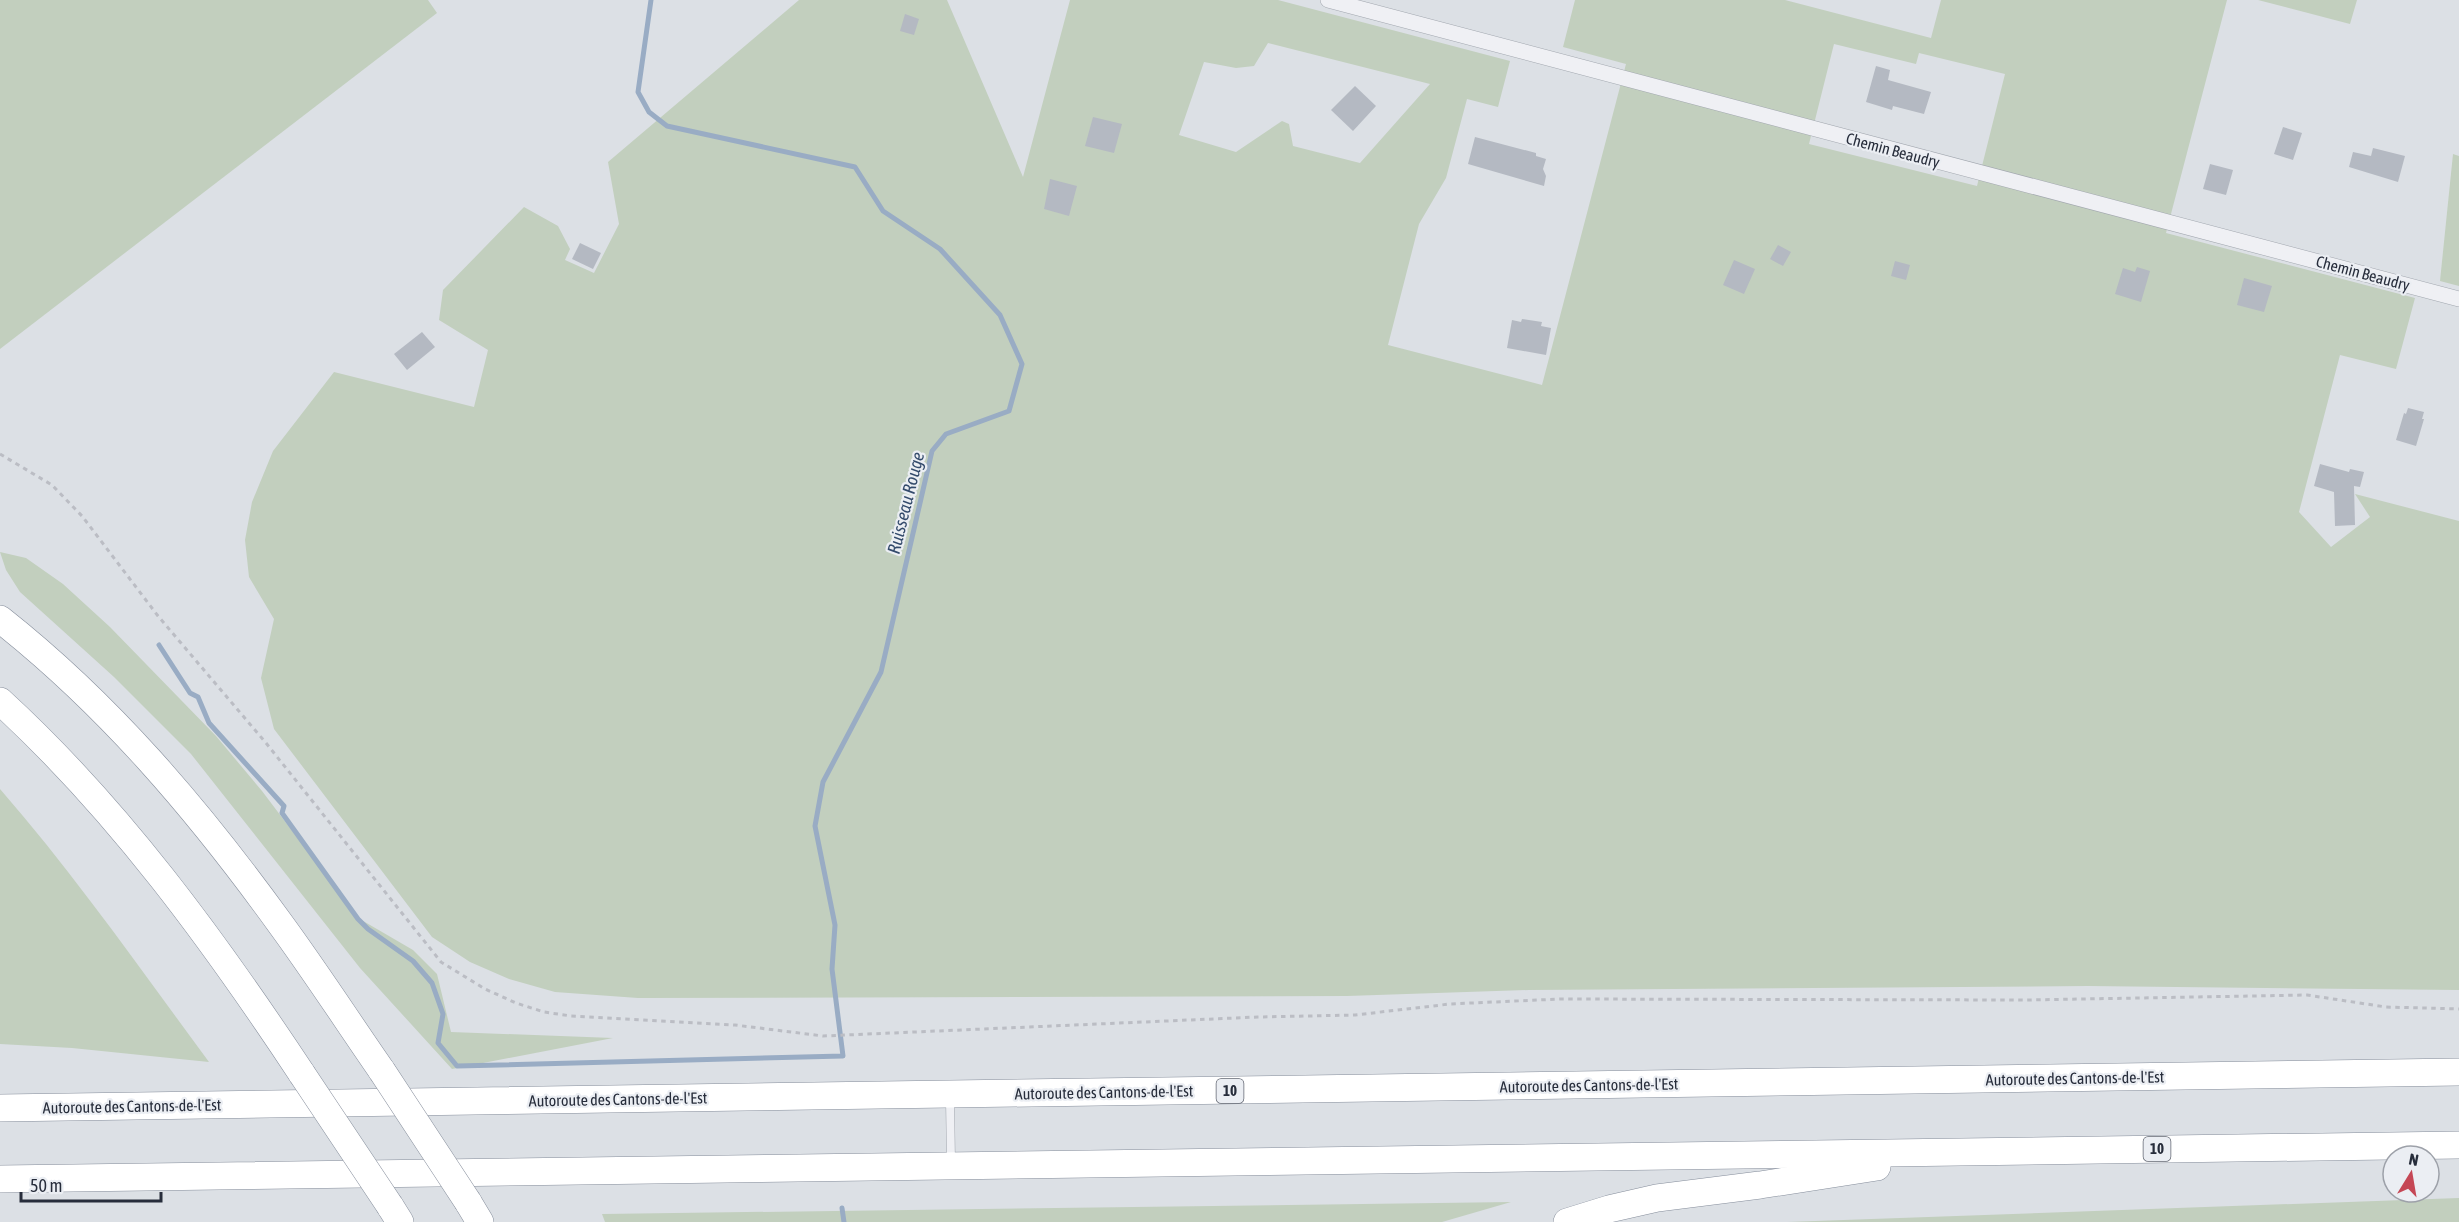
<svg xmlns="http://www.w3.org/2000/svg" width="2459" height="1222" font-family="'Asap Condensed',sans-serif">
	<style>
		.green { fill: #c2cfbe; fill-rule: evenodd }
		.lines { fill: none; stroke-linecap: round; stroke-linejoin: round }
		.stream { stroke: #99acc4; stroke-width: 5 }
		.building { fill: #b4b9c2 }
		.service-casing { stroke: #a2a7af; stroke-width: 9 }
		.minor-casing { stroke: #a2a7af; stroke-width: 16 }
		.motorway-casing { stroke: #858d9b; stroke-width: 28 }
		.path { stroke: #bbbdc4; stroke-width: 3; stroke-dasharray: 4.5 4.5; stroke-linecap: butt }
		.service { stroke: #eff0f4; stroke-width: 8 }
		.minor { stroke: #eff0f4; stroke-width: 15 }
		.motorway { stroke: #fff; stroke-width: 27 }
		.motorway-bridge-casing { stroke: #858d9b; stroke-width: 28; stroke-linecap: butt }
		.motorway-bridge { stroke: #fff; stroke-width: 27 }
		.labels { text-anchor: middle; stroke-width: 4.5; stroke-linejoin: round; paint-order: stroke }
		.shield { fill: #ebeef3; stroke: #626772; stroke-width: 1.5 }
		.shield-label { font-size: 15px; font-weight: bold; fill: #272d3b }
		.street-label { font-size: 16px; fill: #272d3b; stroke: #ebeef3 }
		.water-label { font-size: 18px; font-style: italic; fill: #344b6c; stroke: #ebeef3 }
	</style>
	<rect width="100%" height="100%" fill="#dce0e5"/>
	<g class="green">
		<polygon points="0,0 428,0 437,13 0,349"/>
		<path d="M799 0H947L1023 177 1070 0H1278L1510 61 1498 107 1467 99 1446 178 1419 224 1388 345 1542 385 1626 64 1563 47 1575 0H1785L1931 38 1941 0H2227L2166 233 2415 298 2396 369 2340 355 2299 512 2331 547 2370 517 2355 494 2459 521V990L2088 986 1529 990 1347 996 638 998 555 992 509 979 470 962 432 937 274 729 261 678 274 619 249 577 245 540 252 502 273 451 334 372 474 407 488 350 439 320 443 290 524 207 558 226 570 249 565 260 594 273 619 224 608 162ZM1268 43 1430 84 1360 163 1293 146 1289 124 1282 121 1236 152 1179 135 1204 62 1236 68 1254 66ZM1834 44 1916 64 1919 53 2005 74 1977 186 1809 144Z"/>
		<polygon points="2258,0 2357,0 2350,24"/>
		<polygon points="2453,154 2459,156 2459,286 2440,281"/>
		<polygon points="0,552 26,558 63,584 110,627 216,736 262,791 358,918 413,950 437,974 451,1032 613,1038 452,1069 360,968 191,754 114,677 20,592 6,570"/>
		<path d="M0 789C75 875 141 970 209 1062L72 1048 0 1044Z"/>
		<polygon points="2459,1198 2459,1222 1787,1222"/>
		<polygon points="1511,1202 1442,1222 605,1222 602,1214"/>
	</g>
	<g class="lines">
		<g class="stream">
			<polyline points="159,645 190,693 198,697 209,723 284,806 282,813 358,919 368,929 413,961 432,983 443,1014 438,1043 457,1066 843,1056 832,969 835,925 815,826 823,782 881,672 932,451 946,434 1009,411 1022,364 1000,315 940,249 883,211 855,167 667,126 649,112 638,92 651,0"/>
			<polyline points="842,1208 844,1222"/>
		</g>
	</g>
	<g class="building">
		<polygon points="905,14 919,19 914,35 900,31"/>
		<polygon points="1876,66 1890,70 1888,80 1931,92 1924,114 1893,106 1892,110 1866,102"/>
		<polygon points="1355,86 1376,106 1353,131 1331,110"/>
		<polygon points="1093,117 1122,124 1114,153 1085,146"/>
		<polygon points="2283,127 2302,133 2293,160 2274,154"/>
		<polygon points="1475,137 1536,153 1536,156 1546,159 1543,169 1546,176 1544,186 1468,164"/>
		<polygon points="2373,148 2405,156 2398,182 2349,167 2353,152 2371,156"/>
		<polygon points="2210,164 2233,170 2226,195 2203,189"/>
		<polygon points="1050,179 1077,186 1069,216 1044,209"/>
		<polygon points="580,243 601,253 593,269 572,259"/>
		<polygon points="1778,245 1791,252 1783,266 1770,259"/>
		<polygon points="1734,260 1755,269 1744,294 1723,285"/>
		<polygon points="1895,261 1910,265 1906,280 1891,276"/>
		<polygon points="2137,267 2150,271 2141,302 2115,294 2123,268 2135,272"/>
		<polygon points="2244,278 2272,286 2264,312 2237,305"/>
		<polygon points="1522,319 1542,322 1541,326 1551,328 1546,355 1507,348 1512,320 1521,322"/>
		<polygon points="422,332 435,347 407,370 394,354"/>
		<polygon points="2408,408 2424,412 2422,419 2424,419 2416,446 2396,440 2404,413 2406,414"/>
		<polygon points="2320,464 2349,472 2350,469 2364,472 2360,487 2354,486 2355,525 2335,526 2334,492 2314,486"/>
	</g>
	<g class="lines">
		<defs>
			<polyline id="service" points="950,1099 951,1162"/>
			<polyline id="minor" points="1328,0 2459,299"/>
			<g id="motorway">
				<path d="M0 619C109 705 198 810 279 922 315 971 348 1022 382 1071"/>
				<path d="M0 701C118 809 214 941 302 1074"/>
				<polyline points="0,1108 2459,1072"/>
				<polyline points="0,1179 2459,1145"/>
				<polyline points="468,1202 480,1222"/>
				<polyline points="390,1206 400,1222"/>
				<polyline points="1567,1222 1609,1209 1657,1198 1760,1185 1877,1167"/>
			</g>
		</defs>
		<use href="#service" class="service-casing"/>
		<use href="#minor" class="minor-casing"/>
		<use href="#motorway" class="motorway-casing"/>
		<polyline class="path" points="0,454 52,485 82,516 158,616 266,743 441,962 485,989 516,1003 544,1012 571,1016 735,1025 823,1036 1258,1017 1355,1015 1450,1004 1560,999 2026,1000 2307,995 2386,1007 2459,1009"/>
		<use href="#service" class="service"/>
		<use href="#minor" class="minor"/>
		<use href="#motorway" class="motorway"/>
		<defs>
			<g id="motorway-bridge">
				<polyline points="382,1071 468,1202"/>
				<polyline points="302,1074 390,1206"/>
			</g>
		</defs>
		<use href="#motorway-bridge" class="motorway-bridge-casing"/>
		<use href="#motorway-bridge" class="motorway-bridge"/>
	</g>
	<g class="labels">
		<g class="shield">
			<rect x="1216.5" y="1079" width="27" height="24" rx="4.5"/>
			<rect x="2143.5" y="1137" width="27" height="24" rx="4.5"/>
		</g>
		<g class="shield-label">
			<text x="1230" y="1096">10</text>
			<text x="2157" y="1154">10</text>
		</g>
		<g class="street-label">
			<text transform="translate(1893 150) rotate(15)" y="6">Chemin Beaudry</text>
			<text transform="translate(2363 273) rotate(15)" y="6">Chemin Beaudry</text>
			<text transform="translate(2075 1078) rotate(-1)" y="6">Autoroute des Cantons-de-l'Est</text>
			<text transform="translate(1589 1085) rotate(-1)" y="6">Autoroute des Cantons-de-l'Est</text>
			<text transform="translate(1104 1092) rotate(-1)" y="6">Autoroute des Cantons-de-l'Est</text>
			<text transform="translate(618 1099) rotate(-1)" y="6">Autoroute des Cantons-de-l'Est</text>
			<text transform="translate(132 1106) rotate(-1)" y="6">Autoroute des Cantons-de-l'Est</text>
		</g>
		<g class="water-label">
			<text transform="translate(906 503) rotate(-76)" y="6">Ruisseau Rouge</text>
		</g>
	</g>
	<g transform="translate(2411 1174) rotate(11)"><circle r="28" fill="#ebeef3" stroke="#9da1a9" stroke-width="1.5"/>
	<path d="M0-4.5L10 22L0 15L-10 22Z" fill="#c54755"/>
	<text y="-9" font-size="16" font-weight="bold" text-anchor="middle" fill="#272d3b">N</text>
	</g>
	<path d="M21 1192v9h140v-9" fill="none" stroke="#272d3b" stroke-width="3"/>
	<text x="30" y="1192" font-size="18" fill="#272d3b" stroke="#ebeef3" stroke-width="4.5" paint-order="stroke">50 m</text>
</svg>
